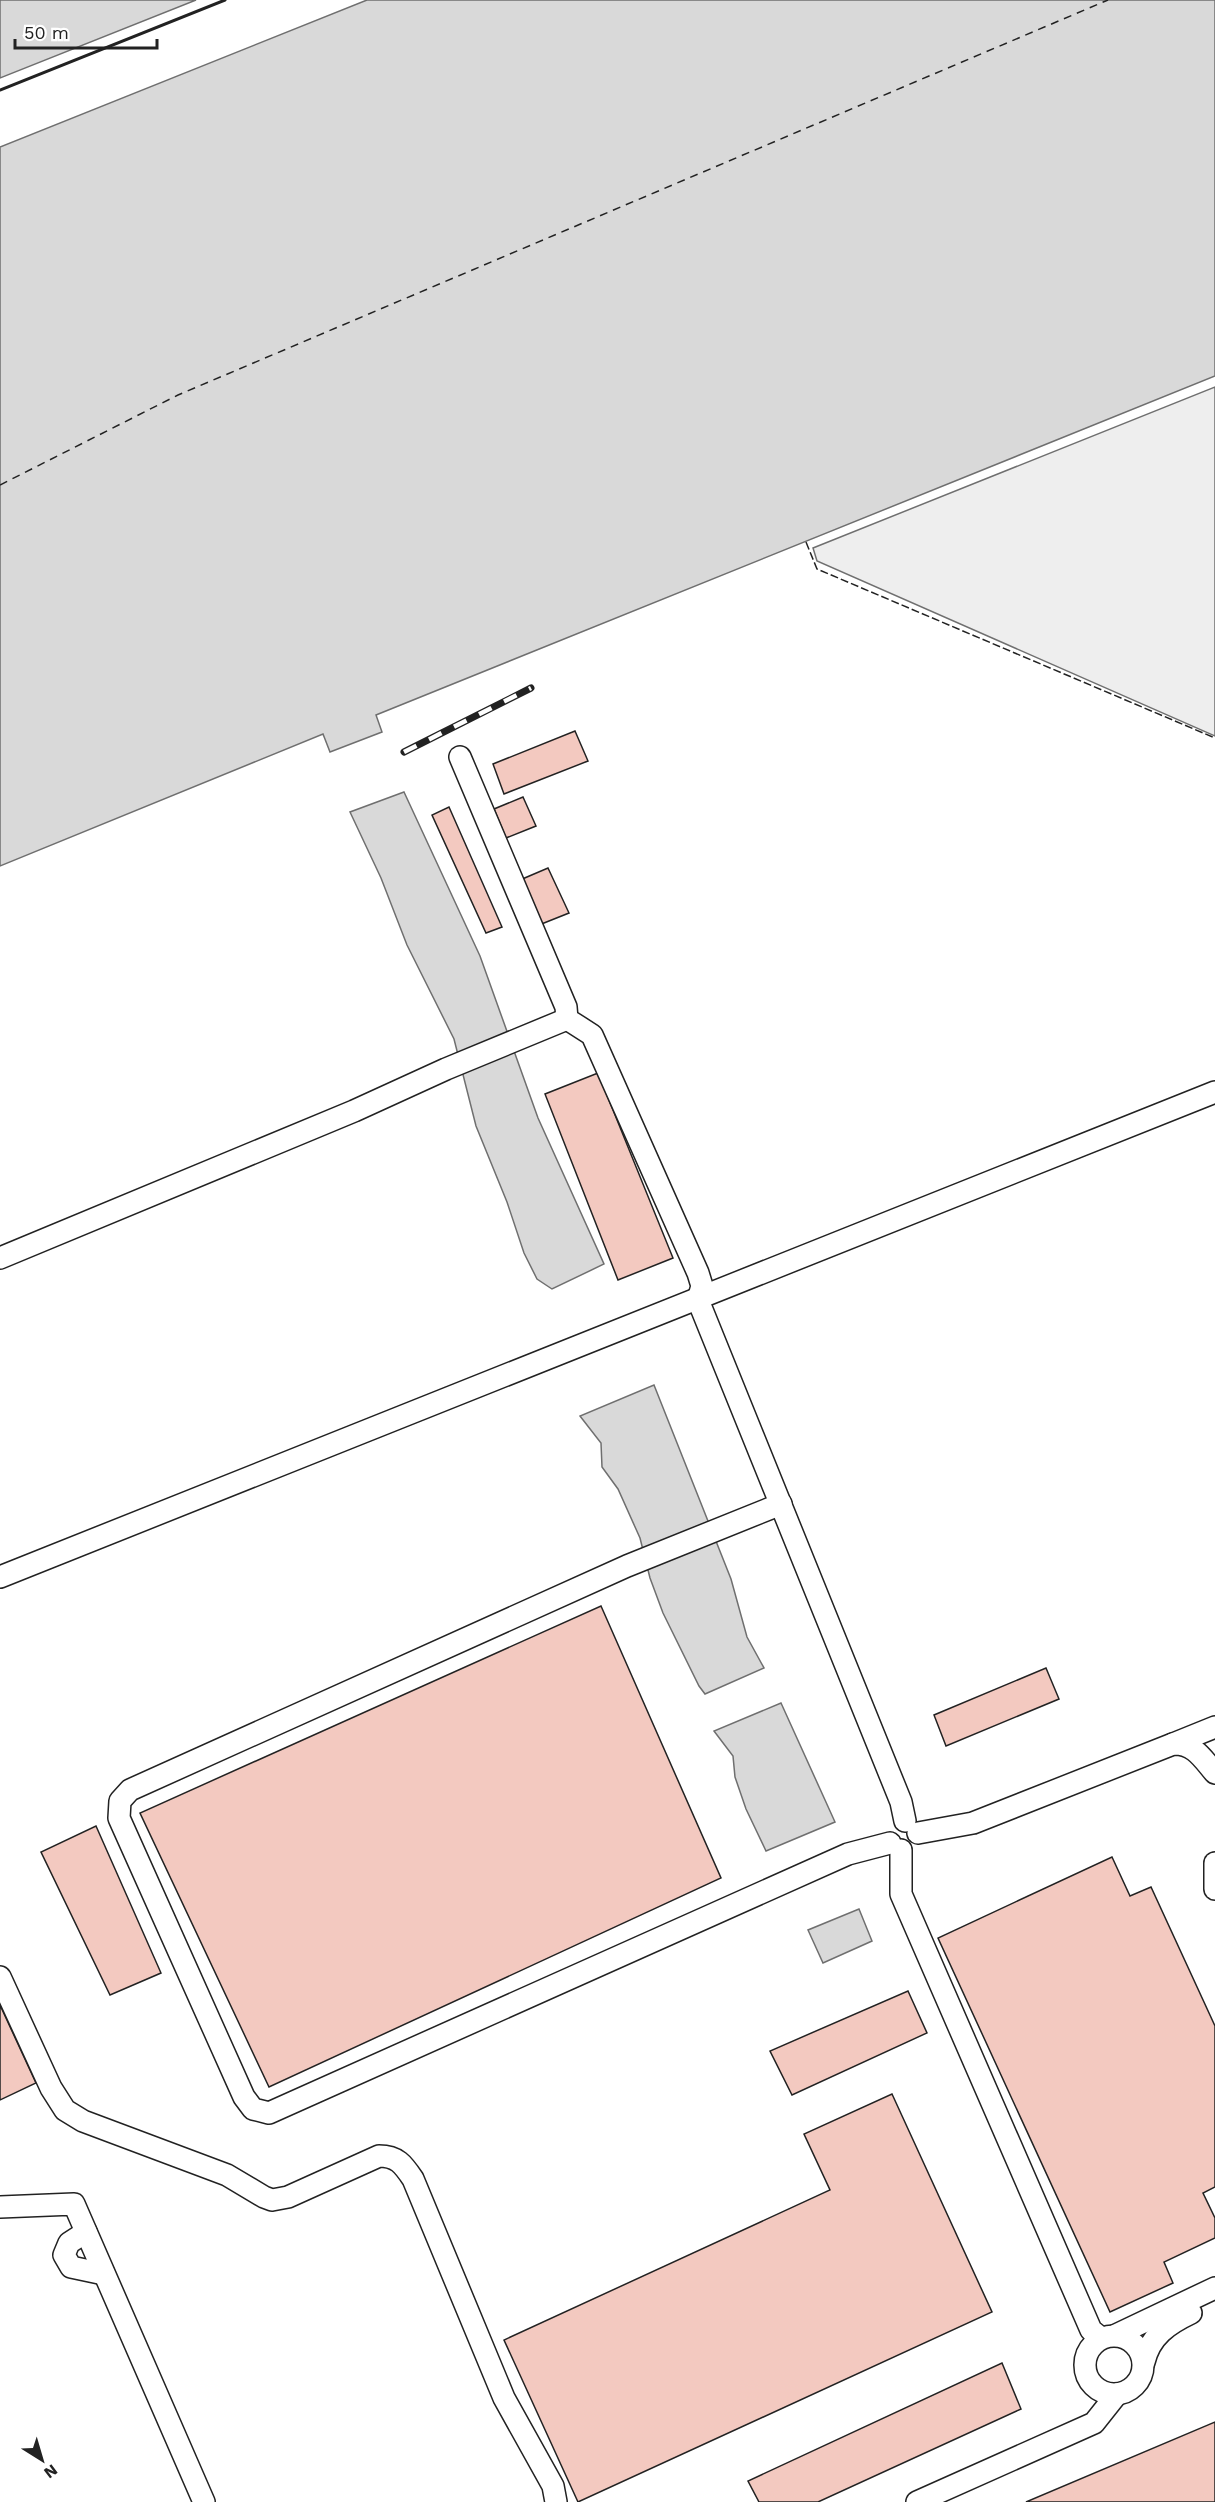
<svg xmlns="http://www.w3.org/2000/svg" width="1215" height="2502" font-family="'Work Sans',sans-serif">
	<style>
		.green { fill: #eee; stroke: #6f6f6f; stroke-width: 1.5 }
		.water { fill: #d9d9d9; stroke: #6f6f6f; stroke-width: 1.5 }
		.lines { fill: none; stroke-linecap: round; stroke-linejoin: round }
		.ferry { stroke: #222; stroke-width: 1.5; stroke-dasharray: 8 6; stroke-linecap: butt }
		.building { fill: #f3c9c0; stroke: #222; stroke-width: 1.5 }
		.minor-casing { stroke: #222; stroke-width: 24 }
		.minor { stroke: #fff; stroke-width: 21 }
		.rail-casing { stroke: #222; stroke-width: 7 }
		.rail { stroke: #fff; stroke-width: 4.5; stroke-dasharray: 14; stroke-linecap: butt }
		.fence { stroke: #222; stroke-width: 1.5; stroke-dasharray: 8 3; stroke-linecap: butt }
		.wall { stroke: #222; stroke-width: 3 }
	</style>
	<rect width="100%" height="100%" fill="#fff"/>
	<polygon class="green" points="1215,387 1215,736 817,561 813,548"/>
	<g class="water">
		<polygon points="0,0 196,0 0,78"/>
		<polygon points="367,0 1215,0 1215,376 376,715 382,732 330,752 323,734 0,866 0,147"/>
		<polygon points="404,792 480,956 538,1118 604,1264 552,1289 537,1279 524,1253 507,1202 476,1126 454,1039 407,945 381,878 350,812"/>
		<polygon points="654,1385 731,1579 747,1637 764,1668 705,1694 699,1686 663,1613 650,1578 640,1538 618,1489 602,1467 601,1443 580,1416"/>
		<polygon points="781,1703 835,1822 766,1851 746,1809 735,1777 733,1756 714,1731"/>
		<polygon points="859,1909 872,1941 823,1963 808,1930"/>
	</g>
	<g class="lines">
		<polyline class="ferry" points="0,485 178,395 1108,0"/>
	</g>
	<g class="building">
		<polygon points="575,731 588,761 504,794 493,764"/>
		<polygon points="523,797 536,826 506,838 494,809"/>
		<polygon points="449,807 502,927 486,933 432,815"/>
		<polygon points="548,868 569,913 539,925 520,880"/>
		<polygon points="598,1073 673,1258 618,1280 545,1094"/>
		<polygon points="601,1606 721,1878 269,2087 140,1813"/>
		<polygon points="1046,1668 1059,1699 946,1746 934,1715"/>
		<polygon points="96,1826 161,1973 110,1995 41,1852"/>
		<polygon points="1112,1857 1130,1896 1151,1887 1215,2026 1215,2187 1203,2193 1215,2218 1215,2238 1164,2262 1173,2283 1110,2312 938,1938"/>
		<polygon points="908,1991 927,2033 792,2095 770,2051"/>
		<polygon points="0,2005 36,2083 0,2100"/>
		<polygon points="892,2094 992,2312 578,2502 504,2340 830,2190 804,2134"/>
		<polygon points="1002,2363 1021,2409 818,2502 759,2502 748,2481"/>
		<polygon points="1215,2422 1215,2502 1026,2502"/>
	</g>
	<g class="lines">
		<defs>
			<g id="minor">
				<polyline points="460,757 566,1007 567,1019 592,1035 698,1273 702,1286 698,1300 901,1802 905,1821"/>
				<polyline points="0,1258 354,1111 446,1069 567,1019"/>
				<polyline points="781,1504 627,1566 130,1790 120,1801 119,1818 244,2097 253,2109 269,2113 848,1854 890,1843"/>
				<polyline points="0,1577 1215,1092"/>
				<polyline points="1173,1744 1215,1727"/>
				<path d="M918 1833 973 1823 1173 1744C1194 1743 1203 1759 1215 1773"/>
				<polyline points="901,1850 901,1894 1091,2330 1101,2338"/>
				<polyline points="1215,1863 1215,1889"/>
				<path d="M0 1977 51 2088 65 2110 83 2121 227 2175 264 2197 272 2200 288 2197 379 2156C397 2156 403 2164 413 2179L504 2398 553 2486 556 2502"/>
				<polyline points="0,2207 74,2204 204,2502"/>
				<polyline points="86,2232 69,2243 64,2255 71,2267 104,2274"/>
				<polyline points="1116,2335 1215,2288"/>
				<circle cx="1114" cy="2365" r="29"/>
				<path d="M1144 2362C1150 2336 1168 2324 1191 2313"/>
				<polyline points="917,2502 1094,2423 1117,2394"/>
			</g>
		</defs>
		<use href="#minor" class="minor-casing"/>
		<use href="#minor" class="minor"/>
		<defs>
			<polyline id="rail" points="404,752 531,688"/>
		</defs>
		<use href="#rail" class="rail-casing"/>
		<use href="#rail" class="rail"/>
		<polyline class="fence" points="806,542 817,569 1215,738"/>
		<polyline class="wall" points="0,90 225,0"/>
	</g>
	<g transform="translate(42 2460) rotate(143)" stroke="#ffffff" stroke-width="4.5" paint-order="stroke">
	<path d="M0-4.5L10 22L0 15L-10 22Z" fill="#222222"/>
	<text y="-9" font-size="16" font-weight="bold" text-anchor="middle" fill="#222222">N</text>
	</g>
	<path d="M15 39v9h142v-9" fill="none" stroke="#222222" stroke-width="3"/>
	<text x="24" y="39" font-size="18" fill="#222222" stroke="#ffffff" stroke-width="4.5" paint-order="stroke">50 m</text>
</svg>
